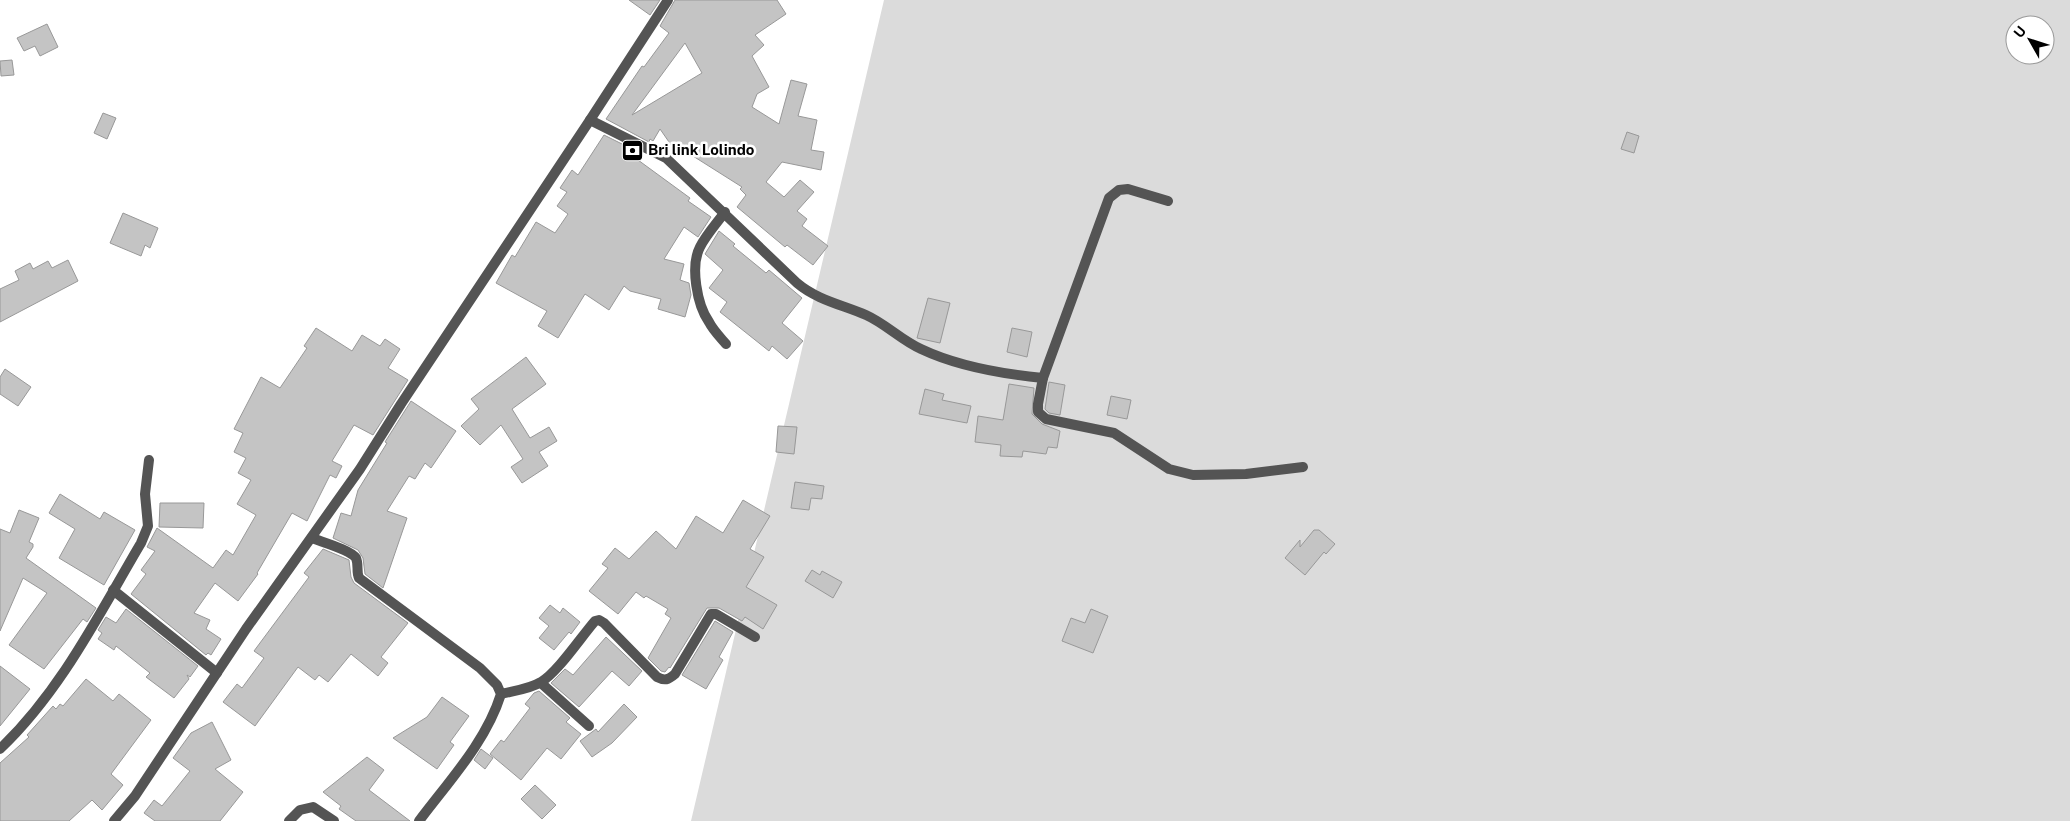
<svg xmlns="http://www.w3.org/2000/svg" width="2070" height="821" font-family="'Public Sans',sans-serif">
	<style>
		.green { fill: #dbdbdb; fill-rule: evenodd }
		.building { fill: #c4c4c4; stroke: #989898; fill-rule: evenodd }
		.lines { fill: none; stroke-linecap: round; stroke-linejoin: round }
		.minor { stroke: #545454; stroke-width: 10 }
		.tertiary { stroke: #545454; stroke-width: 10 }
		.labels { text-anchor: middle; stroke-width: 5; stroke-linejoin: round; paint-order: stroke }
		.poi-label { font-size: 15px; font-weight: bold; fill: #000; stroke: #fff; text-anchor: start }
	</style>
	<rect width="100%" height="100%" fill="#fff"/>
	<path class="green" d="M884 0H2070V821H691ZM2015 25H2045V55H2015Z"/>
	<g class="building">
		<polygon points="629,0 660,0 650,15"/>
		<path d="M675 0H777L786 14 755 35 764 45 752 56 769 87 757 94 752 107 779 124 791 80 807 84 798 116 817 120 811 150 824 152 821 170 782 162 766 182 784 197 800 180 814 192 797 211 807 219 802 226 828 246 813 265 787 245 785 247 737 207 746 195 740 189 742 187 685 151 678 155 660 129 653 141 650 139 649 142 606 119 642 66 644 67 669 33 660 26ZM685 43 702 73 632 115Z"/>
		<polygon points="47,24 58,47 40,56 35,46 24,51 17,38"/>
		<polygon points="12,60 14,75 1,76 0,61"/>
		<polygon points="103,113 116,118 107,139 94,133"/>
		<polygon points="1627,132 1639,136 1634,153 1621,149"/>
		<polygon points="604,135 642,154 638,160 690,198 688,201 711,217 698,237 684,227 664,259 684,264 680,280 689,283 691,295 685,317 658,309 661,299 630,291 624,286 609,310 585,294 558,338 538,326 547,311 496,283 512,255 515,257 536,222 555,233 568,214 557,206 567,192 560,188 572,170 578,175"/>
		<polygon points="123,213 158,228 150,248 145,245 141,256 110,243"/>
		<polygon points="719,231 735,244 733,246 766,273 769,270 802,298 782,323 803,341 787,359 772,346 769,351 720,312 727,302 709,288 723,270 705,254"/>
		<polygon points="68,260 78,281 0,322 0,289 19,280 15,271 30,263 33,269 48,261 52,268"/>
		<polygon points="928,298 950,303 940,343 917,338"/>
		<polygon points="316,328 352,351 362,335 380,346 385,339 400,349 388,368 408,380 373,435 354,425 332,461 342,466 336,478 330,475 307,521 292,513 257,573 258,574 238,601 215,583 194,613 210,620 206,629 221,639 211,655 208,653 206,655 131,594 146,574 141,570 155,551 147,547 157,528 213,568 226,550 233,555 256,515 237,504 251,480 238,473 246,458 234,452 243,433 234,429 261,377 280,388 307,348 304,346"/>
		<polygon points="1012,328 1032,332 1027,357 1007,352"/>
		<polygon points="526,357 546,384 512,409 530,438 549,427 557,441 539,452 548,466 522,483 511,467 523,459 501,425 480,445 461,426 479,409 471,399"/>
		<polygon points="5,369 31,387 18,406 0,394 0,377"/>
		<polygon points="1049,382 1065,385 1060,415 1049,413 1045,409"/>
		<polygon points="1009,384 1034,388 1032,414 1042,424 1060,431 1057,448 1048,447 1046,454 1023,451 1022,457 1000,456 1001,445 975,442 978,416 1003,420"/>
		<polygon points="925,389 944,394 942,400 971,406 967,423 919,414"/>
		<polygon points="1111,396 1131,400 1127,419 1107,415"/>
		<polygon points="411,401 456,431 431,468 425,463 415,479 409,476 387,511 407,518 383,588 365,574 363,558 358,550 333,538 341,513 351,516 358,490 387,443 385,442"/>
		<polygon points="778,426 797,427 794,454 776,452"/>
		<polygon points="795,482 824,486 822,499 811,498 809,510 791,508"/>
		<polygon points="60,494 100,519 104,512 135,530 104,585 59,558 75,529 49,513"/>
		<polygon points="743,500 770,516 750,549 764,557 746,587 777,605 763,629 745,617 742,621 719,608 707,608 670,668 669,667 665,672 661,671 648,658 671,618 665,614 668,609 646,596 644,598 636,592 618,614 589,591 608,568 602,564 615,548 629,559 656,531 676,549 696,516 723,533"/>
		<polygon points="160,503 204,503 203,528 159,527"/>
		<polygon points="19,510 39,518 29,542 33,544 33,547 26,558 96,608 87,622 83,619 44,669 9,645 47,593 23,578 0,631 0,529 10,533"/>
		<polygon points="1314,530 1319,530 1335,544 1326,554 1324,552 1305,575 1285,558 1300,540 1300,547"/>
		<polygon points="323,549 349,560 351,577 354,583 408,623 381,657 388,663 378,676 351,654 328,682 319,675 315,680 298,667 255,726 223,702 237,684 242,688 264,658 254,651 309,577 304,573"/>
		<polygon points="812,570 820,575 822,571 842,582 833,598 805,581"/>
		<polygon points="550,605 560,613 563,608 580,622 571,634 569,632 554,650 539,638 549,626 539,618"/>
		<polygon points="126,609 198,666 190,677 187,675 189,679 174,698 146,677 150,673 116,646 114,650 98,639 102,633 98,630 106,617 116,623"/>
		<polygon points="1091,609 1108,616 1093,653 1062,641 1071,618 1085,623"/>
		<polygon points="715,621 733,632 719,657 723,660 706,689 682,675"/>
		<polygon points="606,637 642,671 629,686 612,671 579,707 551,683 565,669 573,675"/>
		<polygon points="0,666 30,689 0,726"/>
		<polygon points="86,679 113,701 119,694 151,720 111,774 123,785 102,810 92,800 69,821 0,821 0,763 29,737 27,735 53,706 56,709 60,704 63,706"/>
		<polygon points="539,691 570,718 566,722 581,734 561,759 547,748 521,780 490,754 501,740 504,742 530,708 525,704 534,693"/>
		<polygon points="442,697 469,716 450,742 454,745 437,769 393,738 427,717"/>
		<polygon points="624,704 637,717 612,743 592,757 580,741 596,729 598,732"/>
		<polygon points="212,722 231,760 215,769 243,792 220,821 155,821 144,813 154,800 162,806 190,771 173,758 191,733"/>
		<polygon points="481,749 493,758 485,769 474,760"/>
		<polygon points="367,757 384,770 369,790 410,821 356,821 339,809 341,806 323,792"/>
		<polygon points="535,785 556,805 542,819 521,799"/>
	</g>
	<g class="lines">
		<g class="minor">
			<path d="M590 120 666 158 797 283C817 300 843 305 866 315 886 324 901 340 921 349 959 367 1002 374 1043 378L1038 404V412L1046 419 1114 433 1169 469 1193 475 1246 474 1303 467"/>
			<path d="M725 212C716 224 706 235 700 247 690 266 697 305 709 322 713 330 720 337 726 344"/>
			<polyline points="1043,378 1109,198 1119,190 1128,189 1168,201"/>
			<path d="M312 538C322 542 351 550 356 558 359 565 356 571 359 578L480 668 497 685 501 694C486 742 449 781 419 821"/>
			<polyline points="113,590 217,673"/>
			<polyline points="541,683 589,726"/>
			<path d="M501 694C513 691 530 689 541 682 557 673 581 637 595 621L599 620 604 623 657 677C665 681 668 680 675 674L711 614H716L755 637"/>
			<path d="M0 749C61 691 99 614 141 543L148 526 145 494 149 460"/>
			<polyline points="289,821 300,810 313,807 334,821"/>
		</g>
		<polyline class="tertiary" points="114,821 135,796 246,629 360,469 401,404 590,120 668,0"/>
	</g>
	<defs>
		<symbol id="bank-square" viewBox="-11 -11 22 22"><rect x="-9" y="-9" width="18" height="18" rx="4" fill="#000" stroke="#fff"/><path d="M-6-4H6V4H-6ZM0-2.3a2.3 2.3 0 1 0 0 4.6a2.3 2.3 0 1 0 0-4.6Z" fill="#fff"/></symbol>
	</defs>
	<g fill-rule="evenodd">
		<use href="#bank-square" x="620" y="138" width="25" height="25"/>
	</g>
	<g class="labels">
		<g class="poi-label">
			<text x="648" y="155">Bri link Lolindo</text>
		</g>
	</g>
	<g transform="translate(2030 40) rotate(309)"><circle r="24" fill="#ffffff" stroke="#999999"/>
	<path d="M0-4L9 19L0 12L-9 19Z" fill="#000000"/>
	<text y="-8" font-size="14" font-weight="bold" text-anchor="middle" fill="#000000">U</text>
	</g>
</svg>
